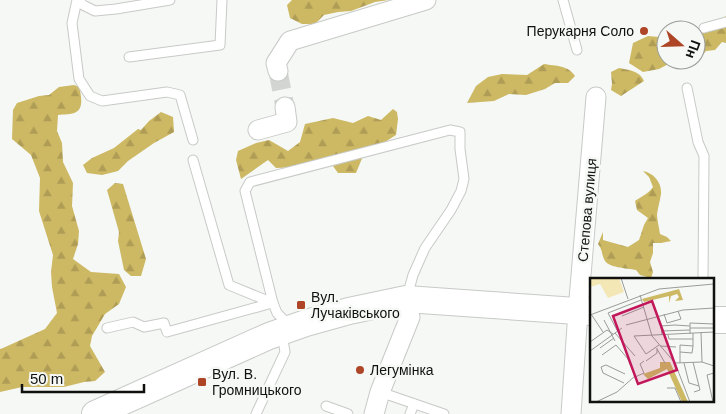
<svg xmlns="http://www.w3.org/2000/svg" width="726" height="414" font-family="Helvetica,sans-serif">
	<style>
		.forest { fill: url(#forest-firs) }
		.lines { fill: none; stroke-linecap: round; stroke-linejoin: round }
		.street-tunnel { stroke: #d3d5d2; stroke-width: 19; stroke-dasharray: 19 9; stroke-linecap: butt }
		.lane-casing { stroke: #c7cac6; stroke-width: 11 }
		.street-casing { stroke: #c7cac6; stroke-width: 21 }
		.secondary-casing { stroke: #c7cac6; stroke-width: 28 }
		.lane { stroke: #fff; stroke-width: 9 }
		.street { stroke: #fff; stroke-width: 19 }
		.secondary { stroke: #fff; stroke-width: 26 }
		.poi-dot { fill: #ad4526; stroke: #f5f8f4; stroke-width: 2 }
		.labels { text-anchor: middle; stroke-width: 5; stroke-linejoin: round; paint-order: stroke }
		.poi-label { font-size: 14px; fill: #10110f; stroke: #f5f8f4; text-anchor: start }
		.street-label { font-size: 14px; fill: #10110f; stroke: #f5f8f4 }
		.inset-road { fill: none; stroke: #999c98; stroke-width: 1 }
		.view { fill: #c2185b; fill-opacity: 0.15; stroke: #c2185b; stroke-width: 2.5 }
		.inset-edge { fill: none; stroke: #10110f; stroke-width: 2.5 }
	</style>
	<defs>
		<pattern id="forest-firs" width="22" height="20" patternUnits="userSpaceOnUse" patternTransform="scale(1.25)"><rect width="22" height="20" fill="#cdb864"/><path d="M5 1l3.5 6h-7zM16 11l3.5 6h-7z" fill="#af9d56"/></pattern>
	</defs>
	<rect width="100%" height="100%" fill="#f5f8f4"/>
	<g class="forest">
		<polygon points="292,0 389,0 375,2 351,11 338,12 324,15 315,24 302,24 290,18 287,5"/>
		<polygon points="726,16 726,43 722,42 715,50 706,51 696,63 682,60 696,60 696,33 700,33"/>
		<polygon points="666,35 666,60 676,60 659,69 643,72 629,63 633,43 648,36 659,37"/>
		<path d="M544 64C556 66 568 65 575 76L568 83H555L545 89 526 95 509 94 494 101 467 103 476 86 488 77 502 74 527 75Z"/>
		<path d="M619 68C629 70 640 71 644 81L621 96 611 90 612 84 611 72Z"/>
		<path d="M74 85 79 87C81 94 84 108 76 112 72 115 63 114 58 115L57 131 62 143 63 162 73 183 72 206 79 231 78 244 73 259 91 272 119 274 126 287 119 304 105 314 92 336 90 346 105 372 95 381 84 382 64 387H22L0 392V349L3 348 45 329 57 313 52 287 51 272 53 255 39 211 40 178 31 155 12 139 13 110 17 103 39 96 49 95 59 87Z"/>
		<path d="M393 109 397 112 398 119 396 135 363 156 356 173H338L328 159C311 162 293 168 276 168L268 160 241 179 236 160 238 151 256 143 269 140 288 151 300 142 305 124 333 118 353 123 368 116 381 120Z"/>
		<polygon points="161,112 173,117 174,132 154,143 128,161 118,171 102,175 87,173 83,165 92,158 114,148 138,129 141,130 149,121"/>
		<path d="M643 171C654 173 662 183 661 194 660 201 658 207 657 214 657 220 659 227 660 234L667 237 671 241 661 243H653V253L650 262 653 272 651 278 640 275 636 270C627 268 607 268 604 259 601 252 603 251 598 244L603 232V240L628 247 639 240 644 225 648 218 637 210 635 201C642 196 648 194 653 187L649 177Z"/>
		<polygon points="115,183 123,184 146,259 141,276 131,276 124,270 118,241 119,232 107,190"/>
	</g>
	<g class="lines">
		<polyline class="street-tunnel" points="278,71 285,107"/>
		<defs>
			<g id="lane">
				<polyline points="77,0 72,23 79,79 90,96 102,101 167,92 180,95 193,140"/>
				<polyline points="79,0 83,5 95,11 116,9 170,0"/>
				<polyline points="563,0 577,50"/>
				<polyline points="704,28 726,22"/>
				<polyline points="129,57 220,45 222,0"/>
				<polyline points="687,88 698,142 704,156 703,279"/>
				<polyline points="193,160 229,285 273,303"/>
				<polyline points="290,326 277,313 273,303 245,191 250,182 450,130 460,132 460,149 464,179 461,191 451,210 425,248 413,275 407,297"/>
				<polyline points="107,328 133,322 144,327 164,323 167,332 272,303"/>
				<polyline points="380,392 444,414"/>
				<polyline points="326,406 348,414"/>
				<polyline points="256,414 285,352 282,334"/>
				<polyline points="410,414 414,404"/>
			</g>
			<g id="street">
				<polyline points="278,71 276,63 290,41 426,0"/>
				<polyline points="258,130 287,122 285,107"/>
				<polyline points="374,414 380,392 410,317 406,299"/>
				<polyline points="571,414 578,311 596,97"/>
			</g>
			<g id="secondary">
				<polyline points="712,320 726,320"/>
				<polyline points="95,414 269,336 306,323 349,311 406,299 591,312"/>
			</g>
		</defs>
		<use href="#lane" class="lane-casing"/>
		<use href="#street" class="street-casing"/>
		<use href="#secondary" class="secondary-casing"/>
		<use href="#lane" class="lane"/>
		<use href="#street" class="street"/>
		<use href="#secondary" class="secondary"/>
	</g>
	<g class="poi-dot">
		<circle cx="644" cy="31" r="5"/>
		<rect x="296" y="300" width="10" height="10" rx="2.5"/>
		<circle cx="360" cy="370" r="5"/>
		<rect x="197" y="377" width="10" height="10" rx="2.5"/>
	</g>
	<g class="labels">
		<g class="poi-label">
			<text x="634" y="36" text-anchor="end">Перукарня Соло</text>
			<text x="311" y="302">Вул.<tspan x="311" dy="16">Лучаківського</tspan></text>
			<text x="370" y="375">Легумінка</text>
			<text x="212" y="379">Вул. В.<tspan x="212" dy="16">Громницького</tspan></text>
		</g>
		<g class="street-label">
			<text transform="translate(587 210) rotate(-85)" y="5">Степова вулиця</text>
		</g>
	</g>
	<g transform="translate(590 278)">
		<rect width="124" height="124" fill="#f5f8f4"/>
		<path d="M89 11 93 22 85 23 89 19 87 16 81 18 79 25V18L54 24 52 21ZM70 84H80L98 124H92L77 91 58 101 53 96 70 90Z" fill="#cdb864"/>
		<path d="M0 0H29L34 14 18 20 10 6 0 9Z" fill="#f4e7b6"/>
		<path class="inset-road" d="M31 0 38 21M50 17 62 58 85 85 100 124M1 36 13 54M74 36 77 45 91 41 88 33M0 37 69 11 124 6M32 38 54 29M14 42 25 63M36 47 93 32 124 30M100 48V45L124 46M100 50H124M72 53 100 52M28 54 18 35 51 22M111 54 112 84M25 55 45 78M72 57 71 48 85 47 100 48V56M78 57 79 61H103M0 64 17 52 23 56M69 67 56 76 44 58 124 54M70 68 86 69M10 70 24 60M67 71 75 85M0 73 32 50M90 74V67L103 68V55M56 83 67 75V70M103 84 110 112 104 114M85 85 112 84 124 88M90 85V74L102 75 103 68M94 85 99 105 109 108M45 99 54 95 50 86 54 83M34 105 13 95 11 89 16 87 35 96M77 110H85L91 124M6 124 27 114 45 98 38 81 26 67 12 77M123 124 117 97 124 95"/>
		<path class="view" d="M62 23 87 92 48 106 23 38Z"/>
		<rect width="124" height="124" class="inset-edge"/>
	</g>
	<g transform="translate(681 45) rotate(110)"><circle r="24" fill="#f5f8f4" stroke="#999c98"/>
	<path d="M0-4L9 19L0 12L-9 19Z" fill="#ad4526"/>
	<text y="-8" font-size="14" font-weight="bold" text-anchor="middle" fill="#10110f">Пн</text>
	</g>
	<path d="M22 384v8h122v-8" fill="none" stroke="#10110f" stroke-width="2.5"/>
	<text x="30" y="384" font-size="15" fill="#10110f" stroke="#f5f8f4" stroke-width="4" paint-order="stroke">50 m</text>
</svg>
